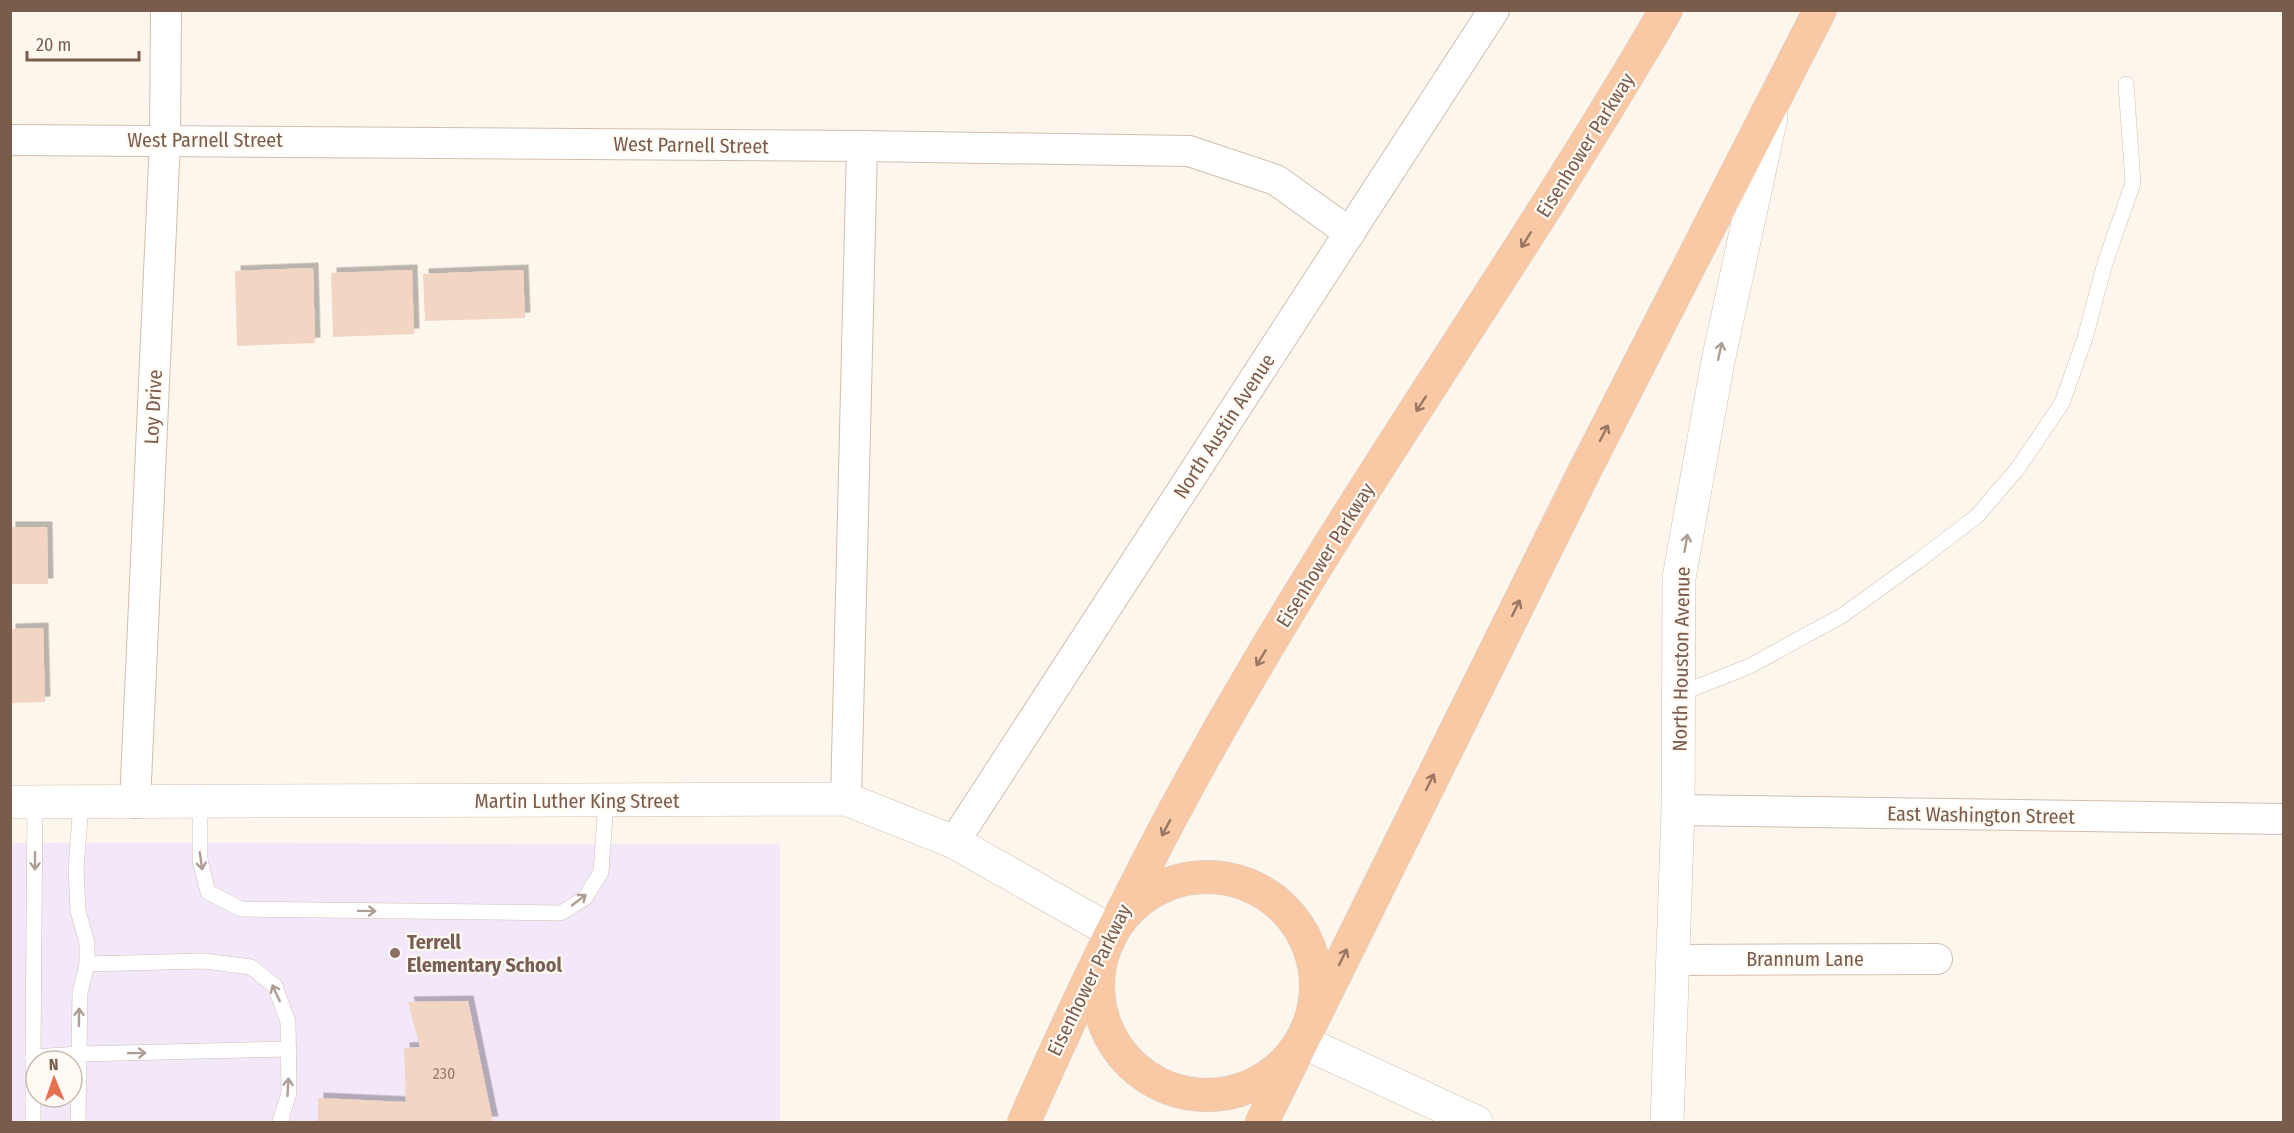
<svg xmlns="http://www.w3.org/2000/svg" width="2294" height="1133" font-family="'Fira Sans Condensed',sans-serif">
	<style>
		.education { fill: #f3e8fa; fill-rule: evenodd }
		.building { fill: #f3d5c3; filter: url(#shadow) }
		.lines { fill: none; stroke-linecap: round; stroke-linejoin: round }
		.service-casing { stroke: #d1beb0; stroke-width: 16 }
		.minor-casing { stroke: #d1beb0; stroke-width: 32 }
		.tertiary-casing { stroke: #d1beb0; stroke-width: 34 }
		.trunk-casing { stroke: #dad1cd; stroke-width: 34 }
		.service { stroke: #fff; stroke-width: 15 }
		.minor { stroke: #fff; stroke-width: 30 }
		.tertiary { stroke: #fff; stroke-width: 33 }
		.trunk { stroke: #f9c8a4; stroke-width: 33 }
		.oneway { stroke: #9a7763 }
		.oneway2 { stroke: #af9d94 }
		.education-dot { fill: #8d6e63; stroke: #fffaf3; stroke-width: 2 }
		.labels { text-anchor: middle; stroke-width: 4.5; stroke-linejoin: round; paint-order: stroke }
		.number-label { font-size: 16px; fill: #987a6a }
		.street-label { font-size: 20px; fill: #7a5c4d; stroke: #fffaf3 }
		.education-label { font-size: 20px; font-weight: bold; fill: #785e54; stroke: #fffaf3; text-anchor: start }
	</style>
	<defs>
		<filter id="shadow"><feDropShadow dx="5.5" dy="-5.5" stdDeviation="0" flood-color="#0004"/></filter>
	</defs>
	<rect width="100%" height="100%" fill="#fdf6ec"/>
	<path class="education" d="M11 843 780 844V1122H11ZM36 1061H72V1097H36Z"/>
	<g class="building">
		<polygon points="313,268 315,343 237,346 235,271"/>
		<polygon points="412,270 414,334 333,337 331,273"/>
		<polygon points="523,270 525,318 425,321 423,274"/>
		<polygon points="10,527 47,527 48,584 10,584"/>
		<polygon points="43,628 45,702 10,703 10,629"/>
		<polygon points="468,1001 493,1122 318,1122 318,1098 406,1102 404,1048 420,1047 408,1002"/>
	</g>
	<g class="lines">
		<defs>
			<g id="service">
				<polyline points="1679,694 1750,666 1843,615 1918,561 1977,516 2018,468 2062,403 2085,338 2105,263 2133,183 2126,84"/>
				<polyline points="35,803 33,1057 79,1054 80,993 87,964 87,943 78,911 76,868 81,803"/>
				<polyline points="200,803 200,860 208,892 241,909 561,913 585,898 601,872 606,801"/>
				<polyline points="87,964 204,961 251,967 275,986 288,1022 289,1093 280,1122"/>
				<polyline points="33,1057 33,1122"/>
				<polyline points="78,1122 79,1054 289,1049"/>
			</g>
			<g id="minor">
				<polyline points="10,140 862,146 1189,151 1276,180 1350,233"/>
				<polyline points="846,799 862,146"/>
				<polyline points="135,803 165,140 166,10"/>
				<polyline points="1678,810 2284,819"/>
				<polyline points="954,842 1494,10"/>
				<polyline points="1674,960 1937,959"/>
			</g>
			<g id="tertiary">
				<polyline points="10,802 846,799 954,842 1111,931"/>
				<polyline points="1301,1041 1476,1122"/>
				<polyline points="1667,1122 1678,810 1679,578 1718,361 1771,117"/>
			</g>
			<g id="trunk">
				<circle cx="1207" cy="986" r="109"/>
				<path d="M1024 1122C1092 967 1168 814 1255 668 1386 445 1536 234 1666 10"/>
				<polyline points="1262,1122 1584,472 1820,10"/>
			</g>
		</defs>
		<use href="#service" class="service-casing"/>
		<use href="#minor" class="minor-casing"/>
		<use href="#tertiary" class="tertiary-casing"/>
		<use href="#trunk" class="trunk-casing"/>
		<use href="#service" class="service"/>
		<use href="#minor" class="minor"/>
		<use href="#tertiary" class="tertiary"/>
		<use href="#trunk" class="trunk"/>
	</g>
	<defs><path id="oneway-shaft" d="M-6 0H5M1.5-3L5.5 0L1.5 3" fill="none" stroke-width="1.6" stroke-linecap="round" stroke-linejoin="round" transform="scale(1.5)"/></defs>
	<g class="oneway">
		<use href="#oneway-shaft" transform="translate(1526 240) rotate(122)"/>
		<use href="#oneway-shaft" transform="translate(1421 404) rotate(123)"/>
		<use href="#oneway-shaft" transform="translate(1604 433) rotate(-63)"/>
		<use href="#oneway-shaft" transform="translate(1516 608) rotate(-64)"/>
		<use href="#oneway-shaft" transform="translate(1261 658) rotate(121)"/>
		<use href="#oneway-shaft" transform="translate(1430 782) rotate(-64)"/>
		<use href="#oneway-shaft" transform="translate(1166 828) rotate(118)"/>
		<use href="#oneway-shaft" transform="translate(1343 957) rotate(-64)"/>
	</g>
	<g class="oneway2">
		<use href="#oneway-shaft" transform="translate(1720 351) rotate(-78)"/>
		<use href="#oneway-shaft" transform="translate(1686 543) rotate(-80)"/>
		<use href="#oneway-shaft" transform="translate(35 861) rotate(90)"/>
		<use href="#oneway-shaft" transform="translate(201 861) rotate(82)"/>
		<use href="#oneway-shaft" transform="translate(579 900) rotate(-38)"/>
		<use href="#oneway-shaft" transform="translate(367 911) rotate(1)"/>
		<use href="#oneway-shaft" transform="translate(276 993) rotate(-115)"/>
		<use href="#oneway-shaft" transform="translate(79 1017) rotate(-89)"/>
		<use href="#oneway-shaft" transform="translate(137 1053) rotate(-1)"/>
		<use href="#oneway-shaft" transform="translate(288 1087) rotate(-87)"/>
	</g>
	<circle class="education-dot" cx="395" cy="953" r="6"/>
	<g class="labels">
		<g class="number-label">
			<text x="444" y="1079">230</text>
		</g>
		<g class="street-label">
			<text x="205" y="147">West Parnell Street</text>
			<text transform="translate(691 145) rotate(1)" y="7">West Parnell Street</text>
			<text transform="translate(1585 145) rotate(-58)" y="7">Eisenhower Parkway</text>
			<text transform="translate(153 407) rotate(-87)" y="7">Loy Drive</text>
			<text transform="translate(1224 426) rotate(-57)" y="7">North Austin Avenue</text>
			<text transform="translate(1325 555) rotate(-58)" y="7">Eisenhower Parkway</text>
			<text transform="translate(1681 659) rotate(-89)" y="7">North Houston Avenue</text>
			<text x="577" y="808">Martin Luther King Street</text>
			<text transform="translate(1981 815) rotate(1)" y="7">East Washington Street</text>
			<text x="1805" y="966">Brannum Lane</text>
			<text transform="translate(1089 980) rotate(-64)" y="7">Eisenhower Parkway</text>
		</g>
		<g class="education-label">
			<text x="407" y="949">Terrell<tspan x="407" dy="23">Elementary School</tspan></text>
		</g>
	</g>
	<rect width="2294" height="1133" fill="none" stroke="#7a5c4d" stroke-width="24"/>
	<g transform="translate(54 1079) rotate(358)"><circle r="28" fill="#fffaf3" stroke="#cabbb1" stroke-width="1.5"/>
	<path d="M0-4.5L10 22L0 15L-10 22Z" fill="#e76f51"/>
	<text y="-9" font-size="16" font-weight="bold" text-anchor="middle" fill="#7a5c4d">N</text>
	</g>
	<path d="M27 51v9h112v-9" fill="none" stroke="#7a5c4d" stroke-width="3"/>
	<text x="36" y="51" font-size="18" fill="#7a5c4d" stroke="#fffaf3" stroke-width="4.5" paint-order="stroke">20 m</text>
</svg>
